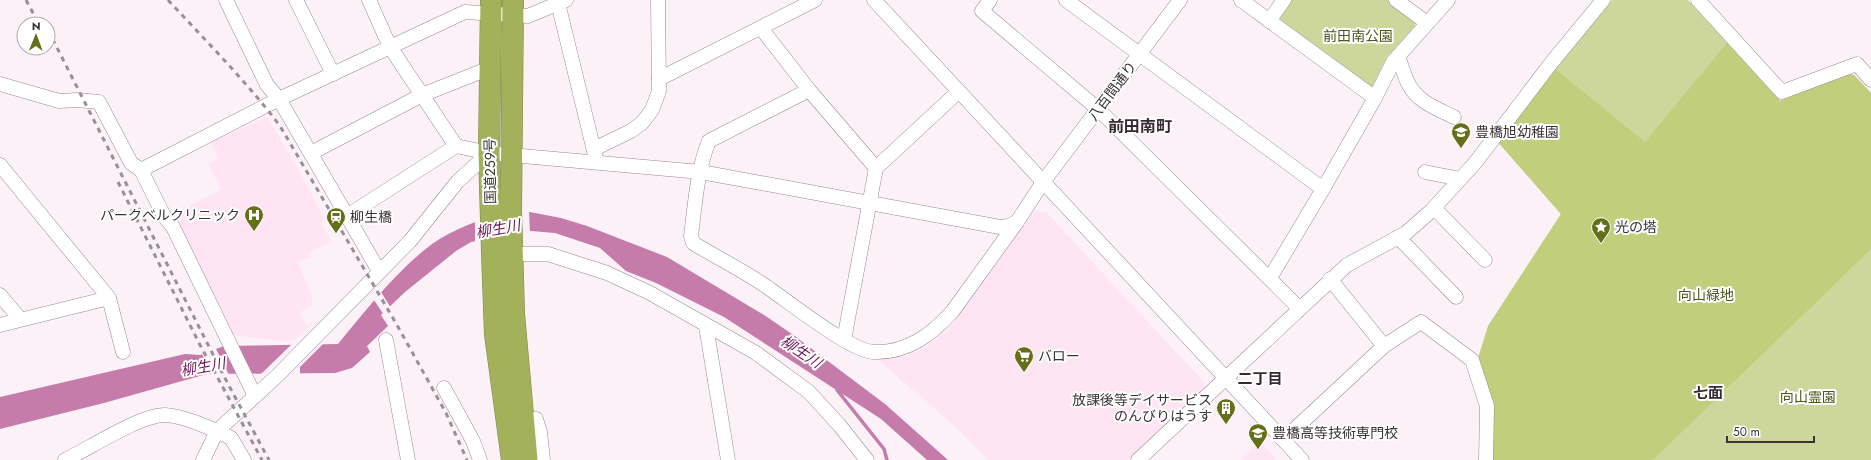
<svg xmlns="http://www.w3.org/2000/svg" width="1871" height="460" font-family="Jost,'Noto Sans JP',sans-serif">
	<style>
		.built { fill: #ffe4f4 }
		.green { fill: #cdd79c }
		.forest { fill: #c1ce7b }
		.water { fill: #c67caa }
		.pier { fill: #fdf1f8 }
		.lines { fill: none; stroke-linecap: round; stroke-linejoin: round }
		.stream { stroke: #c67caa; stroke-width: 3.5 }
		.minor-casing { stroke: #9a8993; stroke-width: 15 }
		.highway-casing { stroke: #7f854e; stroke-width: 22 }
		.minor { stroke: #fff; stroke-width: 14 }
		.highway { stroke: #a4b15b; stroke-width: 21 }
		.rail { stroke: #998f95; stroke-width: 3; stroke-dasharray: 5 5; stroke-linecap: butt }
		.labels { text-anchor: middle; stroke-width: 4; stroke-linejoin: round; paint-order: stroke }
		.park-label { font-size: 14px; fill: #4e5619; stroke: #fff }
		.street-label { font-size: 14px; fill: #3a3236; stroke: #fff }
		.poi-label { font-size: 14px; fill: #3a3236; stroke: #fff; text-anchor: start }
		.water-label { font-size: 15px; font-style: italic; fill: #6d1554; stroke: #fff }
		.neighbourhood-label { font-size: 15px; font-weight: bold; fill: #372931; stroke: #fff }
		.quarter-label { font-size: 16px; font-weight: bold; fill: #372931; stroke: #fff }
	</style>
	<rect width="100%" height="100%" fill="#fdf1f8"/>
	<g class="built">
		<polygon points="267,117 295,163 313,197 324,219 320,222 332,242 309,252 311,256 298,262 312,298 312,305 299,313 307,325 312,322 313,324 297,338 292,340 281,341 231,335 174,213 221,190 208,163 218,159 211,142"/>
		<polygon points="1035,211 1046,212 1205,383 1205,389 1128,460 988,460 959,430 877,359 907,356 924,348 949,329 1011,238 1016,237"/>
		<polygon points="1259,441 1277,460 1239,460"/>
	</g>
	<g class="green">
		<polygon points="1290,0 1387,0 1415,21 1415,26 1387,57 1373,86 1366,87 1280,23 1279,14"/>
		<polygon points="1612,0 1688,0 1780,101 1846,74 1854,75 1871,93 1871,460 1492,460 1488,326 1561,214 1497,141 1554,68"/>
	</g>
	<polygon class="forest" points="1727,43 1780,101 1846,74 1854,75 1871,93 1871,249 1653,460 1492,460 1478,358 1488,326 1561,214 1497,141 1554,68 1645,142"/>
	<path class="water" d="M502 212H530L561 218 587 226 667 257 764 315 792 334 885 404 948 460H927L881 419 724 317 656 283 626 271 600 248 555 233 531 231 471 242 456 251 405 292 381 315 388 326 367 346 370 352 352 368 335 373 207 374 104 403 0 429V397L185 354 200 355 224 346 338 344C366 310 397 270 432 244 453 229 478 221 502 212Z"/>
	<g class="pier">
		<polygon points="501,210 529,210 530,233 475,243 475,219"/>
		<polygon points="381,292 391,308 384,315 374,300"/>
		<polygon points="292,344 323,344 300,367 300,374 261,374"/>
		<polygon points="215,347 229,375 213,376 201,352"/>
	</g>
	<g class="lines">
		<polyline class="stream" points="837,390 884,449 887,460"/>
		<defs>
			<g id="minor">
				<polyline points="226,0 267,85 279,99 379,271"/>
				<polyline points="296,0 333,74"/>
				<polyline points="369,0 390,47 456,146 489,153 701,172 1000,227 1008,226 1017,222 1043,182 1180,0"/>
				<polyline points="874,0 1302,460"/>
				<polyline points="990,0 982,11 1098,109 1299,308"/>
				<polyline points="1066,0 1323,189"/>
				<polyline points="1241,0 1375,98"/>
				<polyline points="1396,0 1427,23"/>
				<polyline points="1698,0 1782,92 1857,64 1871,80"/>
				<polyline points="558,3 596,159"/>
				<polyline points="1269,21 1284,0"/>
				<polyline points="761,28 809,90 876,168"/>
				<path d="M1398 56C1402 66 1404 76 1409 85 1418 102 1438 109 1454 117"/>
				<polyline points="659,79 815,0"/>
				<polyline points="0,84 59,101 77,100 99,102 131,163 141,170 164,216 173,227 255,396"/>
				<path d="M809 90 709 141C697 170 695 205 691 236L693 243C716 257 740 269 761 283 786 299 849 351 874 352 907 353 931 335 952 312L1017 222"/>
				<polyline points="594,149 631,131 642,123 652,110 659,91 658,0"/>
				<polyline points="311,153 422,95 490,68"/>
				<polyline points="0,165 109,298 0,325"/>
				<polyline points="141,170 279,99 465,12 528,16 566,0"/>
				<polyline points="1425,172 1460,179"/>
				<polyline points="1434,208 1485,260"/>
				<polyline points="347,216 456,146"/>
				<polyline points="1398,237 1456,297"/>
				<polyline points="513,254 548,254 607,273 650,293 756,353 809,392 840,426 867,460"/>
				<polyline points="1270,278 1323,189 1375,98 1393,62 1448,0"/>
				<polyline points="1330,279 1384,346"/>
				<polyline points="0,295 20,319"/>
				<polyline points="109,298 123,352"/>
				<polyline points="706,326 728,460"/>
				<polyline points="386,340 408,460"/>
				<polyline points="844,340 876,168 958,92"/>
				<polyline points="444,388 473,441 480,460"/>
				<polyline points="524,420 536,419 540,432 543,460"/>
				<polyline points="1283,440 1384,346 1421,322 1472,360 1487,406 1486,460"/>
				<path d="M65 460C90 448 140 415 165 415 185 416 213 429 231 438L244 460"/>
				<polyline points="203,460 217,431 277,376 410,241 458,181 489,153"/>
				<polyline points="1138,460 1347,265 1406,233 1431,211 1475,163 1552,62 1603,0"/>
			</g>
			<g id="highway">
				<polyline points="491,0 489,153 492,252 495,334 512,460"/>
				<polyline points="513,0 511,210 514,314 527,460"/>
			</g>
		</defs>
		<use href="#minor" class="minor-casing"/>
		<use href="#highway" class="highway-casing"/>
		<use href="#minor" class="minor"/>
		<use href="#highway" class="highway"/>
		<g class="rail">
			<polyline points="26,0 39,24"/>
			<path d="M168 0C206 41 246 81 280 126L397 325 446 413 467 460"/>
			<polyline points="48,30 227,382 269,460"/>
			<polyline points="118,182 199,343 262,460"/>
		</g>
	</g>
	<defs>
		<symbol id="school-pin" viewBox="-11 -11 22 30"><path d="M0 17L-7.5 6A9.5 9.5 0 1 1 7.5 6Z" fill="#656f17" stroke="#fff"/><path d="M0-5L7-2L0 1L-7-2ZM-4 1L0 2.5L4 1V4Q0 6-4 4Z" fill="#fff"/></symbol>
		<symbol id="hospital-pin" viewBox="-11 -11 22 30"><path d="M0 17L-7.5 6A9.5 9.5 0 1 1 7.5 6Z" fill="#656f17" stroke="#fff"/><path d="M-5-5h3v3.5h4V-5h3V5h-3V1.5h-4V5h-3Z" fill="#fff"/></symbol>
		<symbol id="station-pin" viewBox="-11 -11 22 30"><path d="M0 17L-7.5 6A9.5 9.5 0 1 1 7.5 6Z" fill="#656f17" stroke="#fff"/><path d="M-3-6H3Q5-6 5-4V2Q5 4 3 4L4.5 6H3L1.5 4h-3L-3 6H-4.5L-3 4Q-5 4-5 2V-4Q-5-6-3-6ZM-3.5-4v3h7v-3ZM-3.5 1v1.5H-2V1ZM2 1v1.5H3.5V1Z" fill="#fff"/></symbol>
		<symbol id="sight-pin" viewBox="-11 -11 22 30"><path d="M0 17L-7.5 6A9.5 9.5 0 1 1 7.5 6Z" fill="#656f17" stroke="#fff"/><path d="M0-6L1.8-2.2L6-1.7L2.9 1.2L3.7 5.4L0 3.3L-3.7 5.4L-2.9 1.2L-6-1.7L-1.8-2.2Z" fill="#fff"/></symbol>
		<symbol id="supermarket-pin" viewBox="-11 -11 22 30"><path d="M0 17L-7.5 6A9.5 9.5 0 1 1 7.5 6Z" fill="#656f17" stroke="#fff"/><path d="M-6-5.5h2.5l.6 2H6L4.5 2H-2.5L-4.4-4H-6ZM-1.5 3.2a1.3 1.3 0 1 0 .1 0ZM3 3.2a1.3 1.3 0 1 0 .1 0Z" fill="#fff"/></symbol>
		<symbol id="building-pin" viewBox="-11 -11 22 30"><path d="M0 17L-7.5 6A9.5 9.5 0 1 1 7.5 6Z" fill="#656f17" stroke="#fff"/><path d="M-4-6H4V6H1V3H-1V6H-4ZM-2.5-4.3h1.7v1.8h-1.7ZM.8-4.3h1.7v1.8H.8ZM-2.5-1h1.7V.8h-1.7ZM.8-1h1.7V.8H.8Z" fill="#fff"/></symbol>
		<symbol id="university-pin" viewBox="-11 -11 22 30"><path d="M0 17L-7.5 6A9.5 9.5 0 1 1 7.5 6Z" fill="#656f17" stroke="#fff"/><path d="M0-5L7-2L0 1L-7-2ZM-4 1L0 2.5L4 1V4Q0 6-4 4Z" fill="#fff"/></symbol>
	</defs>
	<g fill-rule="evenodd">
		<use href="#school-pin" x="1450" y="121" width="22" height="30"/>
		<use href="#hospital-pin" x="243" y="204" width="22" height="30"/>
		<use href="#station-pin" x="325" y="206" width="22" height="30"/>
		<use href="#sight-pin" x="1590" y="216" width="22" height="30"/>
		<use href="#supermarket-pin" x="1013" y="345" width="22" height="30"/>
		<use href="#building-pin" x="1215" y="397" width="22" height="30"/>
		<use href="#university-pin" x="1247" y="422" width="22" height="30"/>
	</g>
	<g class="labels">
		<g class="park-label">
			<text x="1358" y="41">前田南公園</text>
			<text x="1706" y="300">向山緑地</text>
			<text x="1808" y="402">向山霊園</text>
		</g>
		<g class="street-label">
			<text transform="translate(1112 91) rotate(-53)" y="5">八百間通り</text>
			<text transform="translate(490 171) rotate(-91)" y="5">国道259号</text>
		</g>
		<g class="poi-label">
			<text x="1475" y="137">豊橋旭幼稚園</text>
			<text x="240" y="220" text-anchor="end">パークベルクリニック</text>
			<text x="350" y="222">柳生橋</text>
			<text x="1615" y="232">光の塔</text>
			<text x="1038" y="361">バロー</text>
			<text x="1212" y="405" text-anchor="end">放課後等デイサービス<tspan x="1212" dy="16">のんびりはうす</tspan></text>
			<text x="1272" y="438">豊橋高等技術専門校</text>
		</g>
		<g class="water-label">
			<text transform="translate(498 229) rotate(-10)" y="5">柳生川</text>
			<text transform="translate(801 352) rotate(34)" y="5">柳生川</text>
			<text transform="translate(203 367) rotate(-10)" y="5">柳生川</text>
		</g>
		<g class="neighbourhood-label">
			<text x="1260" y="384">二丁目</text>
			<text x="1708" y="398">七面</text>
		</g>
		<g class="quarter-label">
			<text x="1140" y="132">前田南町</text>
		</g>
	</g>
	<g transform="translate(36 36) rotate(1)"><circle r="19" fill="#ffffff" stroke="#b0adaf"/>
	<path d="M0-3L7 15L0 10L-7 15Z" fill="#656f17"/>
	<text y="-6" font-size="11" font-weight="bold" text-anchor="middle" fill="#3a3236">N</text>
	</g>
	<path d="M1727 436v6h87v-6" fill="none" stroke="#3a3236" stroke-width="2"/>
	<text x="1733" y="436" font-size="12" fill="#3a3236" stroke="#ffffff" stroke-width="3" paint-order="stroke">50 m</text>
</svg>
